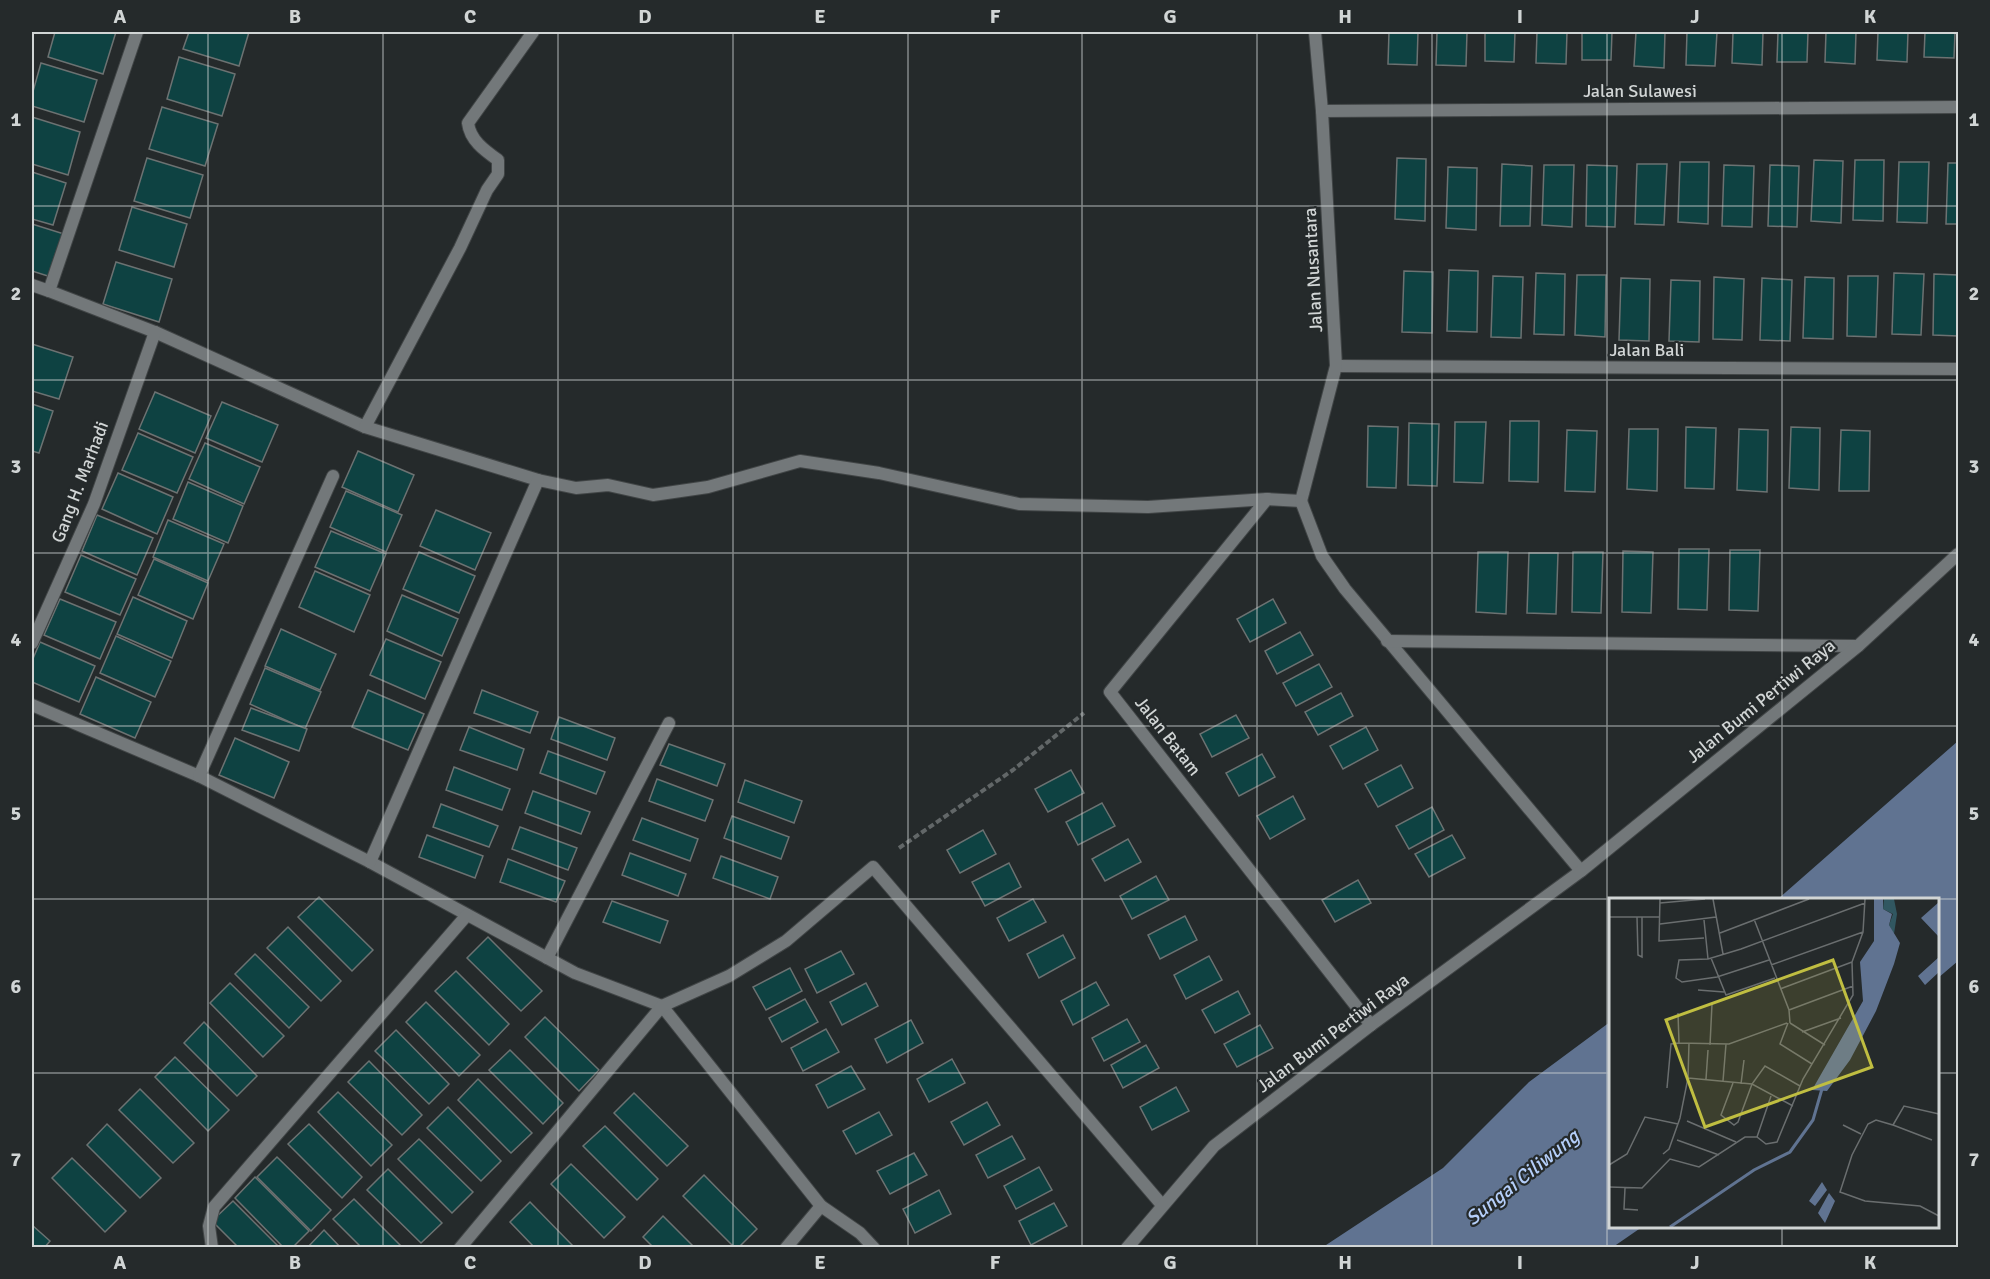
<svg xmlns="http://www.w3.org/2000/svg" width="1990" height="1279" font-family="Signika,sans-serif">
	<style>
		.water { fill: #607391 }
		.building { fill: #0e4242; stroke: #6c7272; stroke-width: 1.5 }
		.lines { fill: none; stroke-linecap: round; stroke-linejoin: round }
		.minor-casing { stroke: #414546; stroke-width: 14 }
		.path { stroke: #626768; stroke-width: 4; stroke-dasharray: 6 3; stroke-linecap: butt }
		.minor { stroke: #73787a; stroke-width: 12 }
		.grid { fill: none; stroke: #d1d5d5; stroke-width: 1.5; stroke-opacity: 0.55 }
		.labels { text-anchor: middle; stroke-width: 4.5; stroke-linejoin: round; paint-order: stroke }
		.street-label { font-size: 18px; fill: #d1d5d5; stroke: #252a2b }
		.water-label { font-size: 20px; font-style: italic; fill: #b5cffa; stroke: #252a2b }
		.inset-river { fill: none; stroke: #607391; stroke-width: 3 }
		.inset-road { fill: none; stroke: #6a6e6f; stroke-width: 1.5 }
		.view { fill: #c0be41; fill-opacity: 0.15; stroke: #c0be41; stroke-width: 3 }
		.inset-edge { fill: none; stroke: #d1d5d5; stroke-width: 3 }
		.neatline { fill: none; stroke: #d1d5d5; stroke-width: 2 }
		.grid-label { font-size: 20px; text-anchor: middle; font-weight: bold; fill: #d1d5d5 }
	</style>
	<rect width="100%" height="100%" fill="#252a2b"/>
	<g class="water">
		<polygon points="1958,741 1958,961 1938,978 1938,900 1778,899"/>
		<polygon points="1610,1022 1610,1226 1642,1227 1613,1247 1323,1247 1443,1168 1529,1082"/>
	</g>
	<g class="building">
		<polygon points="55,32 116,32 103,74 48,57"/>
		<polygon points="189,32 249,32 239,66 183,49"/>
		<polygon points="1389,32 1418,32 1417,65 1388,64"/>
		<polygon points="1437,32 1467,32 1466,66 1436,65"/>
		<polygon points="1485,32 1515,32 1514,62 1485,61"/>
		<polygon points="1537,32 1567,32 1566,64 1536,63"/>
		<polygon points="1582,32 1612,32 1611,60 1582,60"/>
		<polygon points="1636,32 1665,32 1664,68 1634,66"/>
		<polygon points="1687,32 1717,32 1715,66 1686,65"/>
		<polygon points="1733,32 1763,32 1762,65 1732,63"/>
		<polygon points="1778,32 1808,32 1807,62 1777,62"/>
		<polygon points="1826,32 1856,32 1855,64 1825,62"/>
		<polygon points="1878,32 1908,32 1907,62 1877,60"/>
		<polygon points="1925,32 1955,32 1954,58 1924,57"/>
		<polygon points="179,57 235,74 222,116 167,99"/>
		<polygon points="41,63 97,80 84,122 32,106 32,95"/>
		<polygon points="162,107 218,124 205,166 149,149"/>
		<polygon points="32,117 80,132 68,175 32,164"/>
		<polygon points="147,158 203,175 190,218 134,201"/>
		<polygon points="1397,158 1426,159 1425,221 1395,219"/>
		<polygon points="1814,160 1843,161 1841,223 1811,221"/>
		<polygon points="1855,160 1884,160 1883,221 1853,220"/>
		<polygon points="1680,162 1709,162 1708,224 1678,222"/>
		<polygon points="1899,162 1929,162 1927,223 1897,222"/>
		<polygon points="1948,163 1958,163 1958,224 1946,224"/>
		<polygon points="1502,164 1532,166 1530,226 1500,226"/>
		<polygon points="1637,164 1667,164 1664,225 1635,224"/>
		<polygon points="1544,165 1574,165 1572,227 1542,225"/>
		<polygon points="1587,165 1617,166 1615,227 1586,226"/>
		<polygon points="1724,165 1754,166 1752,227 1722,226"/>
		<polygon points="1770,165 1799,166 1797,227 1768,226"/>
		<polygon points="1448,167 1477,168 1476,230 1446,228"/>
		<polygon points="32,172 66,183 53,225 32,219"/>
		<polygon points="132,207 187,224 174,267 119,250"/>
		<polygon points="32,224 64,234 51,277 32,271"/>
		<polygon points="116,262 172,279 159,322 103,304"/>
		<polygon points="1449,270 1478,271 1477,332 1447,331"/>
		<polygon points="1404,271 1433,272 1432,333 1402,332"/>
		<polygon points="1536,273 1565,274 1564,335 1534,334"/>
		<polygon points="1894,273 1924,274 1921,335 1892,334"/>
		<polygon points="1934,274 1958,275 1958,336 1933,335"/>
		<polygon points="1577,275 1606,275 1605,337 1575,335"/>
		<polygon points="1493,276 1523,277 1521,338 1491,337"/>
		<polygon points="1848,276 1878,276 1876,337 1847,336"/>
		<polygon points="1714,277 1744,279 1742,340 1713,339"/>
		<polygon points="1805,277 1834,278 1833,339 1803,338"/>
		<polygon points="1621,278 1650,279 1649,341 1619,340"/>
		<polygon points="1762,278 1792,280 1790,341 1760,340"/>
		<polygon points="1671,280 1700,281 1699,342 1669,341"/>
		<polygon points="32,344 73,357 59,399 32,391"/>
		<polygon points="155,392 211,416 195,453 139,429"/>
		<polygon points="222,402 278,425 262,462 206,438"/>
		<polygon points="32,404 53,411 39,453 32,451"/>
		<polygon points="1510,421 1539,421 1538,482 1509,481"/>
		<polygon points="1455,422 1486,422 1483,483 1454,482"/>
		<polygon points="1409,423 1439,424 1437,486 1408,485"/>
		<polygon points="1368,426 1398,427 1396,488 1367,487"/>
		<polygon points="1686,427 1716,428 1714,489 1685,488"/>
		<polygon points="1791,427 1820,428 1819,490 1789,488"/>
		<polygon points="1629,429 1658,429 1657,491 1627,489"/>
		<polygon points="1739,429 1768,430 1767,492 1737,490"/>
		<polygon points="1567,430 1597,431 1595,492 1565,491"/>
		<polygon points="1841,430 1870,431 1869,491 1839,491"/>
		<polygon points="138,433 193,457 177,493 122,470"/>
		<polygon points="205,443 260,467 244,504 189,479"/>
		<polygon points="358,451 414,475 398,512 342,487"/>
		<polygon points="118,473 173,497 157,534 102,509"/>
		<polygon points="188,482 243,506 228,543 173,519"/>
		<polygon points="346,491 402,515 386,552 330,527"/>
		<polygon points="436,510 491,533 475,570 420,546"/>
		<polygon points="97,515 153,538 137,575 82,551"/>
		<polygon points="168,520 224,544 208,581 153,557"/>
		<polygon points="331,531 386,554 370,591 315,567"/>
		<polygon points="1679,549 1709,549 1707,610 1678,609"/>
		<polygon points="1730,550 1760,550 1758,611 1729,610"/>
		<polygon points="1623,551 1653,552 1651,613 1622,612"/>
		<polygon points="419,552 475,576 459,613 403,589"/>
		<polygon points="1478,552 1508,552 1506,614 1476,612"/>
		<polygon points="1573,552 1603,552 1601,613 1572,612"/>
		<polygon points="1529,553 1558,553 1556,614 1527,613"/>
		<polygon points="81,555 136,579 120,615 65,592"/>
		<polygon points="154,559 208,583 193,619 138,595"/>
		<polygon points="315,571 370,595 354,632 299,607"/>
		<polygon points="402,595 458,619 442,656 387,631"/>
		<polygon points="133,597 187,621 172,658 117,634"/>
		<polygon points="60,599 116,622 100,659 44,635"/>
		<polygon points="1273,599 1286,623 1250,642 1237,619"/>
		<polygon points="281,629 336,654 320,690 265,666"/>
		<polygon points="1300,632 1313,655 1277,674 1265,651"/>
		<polygon points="116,636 171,661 155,697 100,673"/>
		<polygon points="386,639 441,662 425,699 370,675"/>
		<polygon points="40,642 95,666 79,702 32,682 32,661"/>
		<polygon points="1319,664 1332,687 1296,706 1283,683"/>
		<polygon points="265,668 321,692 305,729 250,704"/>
		<polygon points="96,677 151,702 135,738 80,714"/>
		<polygon points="368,690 424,714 408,750 352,727"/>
		<polygon points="482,690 538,712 530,733 474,713"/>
		<polygon points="1341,693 1353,716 1318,735 1305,712"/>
		<polygon points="251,708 307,729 299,751 242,730"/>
		<polygon points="1236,715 1249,738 1212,757 1200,734"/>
		<polygon points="559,717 615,738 607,760 551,739"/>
		<polygon points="469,727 524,749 517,770 460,750"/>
		<polygon points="1366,727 1378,750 1343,769 1330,746"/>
		<polygon points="235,738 289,762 274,798 219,775"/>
		<polygon points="669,744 725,764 717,786 660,765"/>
		<polygon points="548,751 605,772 596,794 540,773"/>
		<polygon points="1262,754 1275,777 1239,796 1226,773"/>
		<polygon points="1401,765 1413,788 1378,807 1365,784"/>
		<polygon points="454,767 510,789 502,810 446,790"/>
		<polygon points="1071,770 1084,793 1048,812 1035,789"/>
		<polygon points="657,779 713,800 705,821 649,801"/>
		<polygon points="745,780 802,801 794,823 738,802"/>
		<polygon points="533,791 590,812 581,834 525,813"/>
		<polygon points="1293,796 1305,819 1270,839 1257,816"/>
		<polygon points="1102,803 1115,826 1078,845 1066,822"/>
		<polygon points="441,804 498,826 489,847 433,827"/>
		<polygon points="1432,807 1444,830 1409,849 1396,826"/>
		<polygon points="732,816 789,837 781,859 724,838"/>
		<polygon points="642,818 698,839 690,861 633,840"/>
		<polygon points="520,827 577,848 568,870 512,849"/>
		<polygon points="983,830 996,854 960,873 947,850"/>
		<polygon points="427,835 483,856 475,878 419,857"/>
		<polygon points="1452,835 1465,858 1429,877 1415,854"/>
		<polygon points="1128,839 1141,862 1105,881 1092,859"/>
		<polygon points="630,853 686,874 678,896 622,875"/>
		<polygon points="721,856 778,877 770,899 713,878"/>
		<polygon points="508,859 565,881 556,902 500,882"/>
		<polygon points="1009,863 1021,887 985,906 972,882"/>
		<polygon points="1156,876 1169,900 1132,919 1120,896"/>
		<polygon points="1358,880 1371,903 1335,922 1322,900"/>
		<polygon points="319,897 373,950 352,971 298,917"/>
		<polygon points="1033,899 1046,922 1009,941 997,918"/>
		<polygon points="612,901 668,921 660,943 603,922"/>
		<polygon points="1185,916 1197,940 1160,959 1148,935"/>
		<polygon points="288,927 341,981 321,1001 267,948"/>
		<polygon points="1063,935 1075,958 1039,978 1027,954"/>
		<polygon points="488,937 542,991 521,1011 467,958"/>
		<polygon points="841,951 854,974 817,993 805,969"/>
		<polygon points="255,954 309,1007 289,1028 235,974"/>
		<polygon points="1209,956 1222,980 1186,999 1174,975"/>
		<polygon points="790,968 802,991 766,1010 753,987"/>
		<polygon points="456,971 509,1024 489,1045 435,991"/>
		<polygon points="1096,982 1109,1005 1073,1025 1061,1001"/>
		<polygon points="230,983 284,1036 263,1057 210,1003"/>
		<polygon points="866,983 878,1006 842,1025 830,1002"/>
		<polygon points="1238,991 1250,1014 1215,1033 1202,1010"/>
		<polygon points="805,999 818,1022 782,1042 769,1018"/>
		<polygon points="426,1002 480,1055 459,1076 406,1022"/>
		<polygon points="545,1017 599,1070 579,1091 525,1037"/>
		<polygon points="1127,1019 1140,1042 1104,1061 1092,1038"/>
		<polygon points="911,1020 923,1043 887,1063 875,1039"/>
		<polygon points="204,1022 257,1076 237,1096 184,1043"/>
		<polygon points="1260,1025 1273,1048 1237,1067 1224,1044"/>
		<polygon points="826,1029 839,1052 803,1071 791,1048"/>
		<polygon points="396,1030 449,1084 429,1104 375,1051"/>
		<polygon points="1146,1045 1159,1068 1123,1088 1111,1065"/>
		<polygon points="510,1050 563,1103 543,1124 489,1070"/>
		<polygon points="175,1057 229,1110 208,1131 155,1077"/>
		<polygon points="952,1059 965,1083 929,1102 917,1079"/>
		<polygon points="369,1061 422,1115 402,1135 348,1082"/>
		<polygon points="851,1066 865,1089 828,1108 816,1085"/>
		<polygon points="478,1079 532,1133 511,1153 458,1100"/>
		<polygon points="1176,1087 1189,1111 1152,1130 1140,1107"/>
		<polygon points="140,1089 194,1143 173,1163 119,1110"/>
		<polygon points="338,1092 392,1145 371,1166 318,1112"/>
		<polygon points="634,1093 688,1146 667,1166 614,1113"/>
		<polygon points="987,1102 1000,1125 964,1145 951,1122"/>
		<polygon points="448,1107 501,1161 481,1181 427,1128"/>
		<polygon points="879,1112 892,1135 856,1154 843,1131"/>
		<polygon points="107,1124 161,1178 140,1198 87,1145"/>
		<polygon points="309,1124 362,1177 342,1198 288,1144"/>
		<polygon points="605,1126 658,1179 637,1200 583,1146"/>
		<polygon points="1012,1136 1025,1159 988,1178 976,1155"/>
		<polygon points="419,1139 473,1192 452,1213 398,1159"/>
		<polygon points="914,1153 927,1175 890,1194 877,1171"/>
		<polygon points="277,1157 331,1210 311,1231 257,1177"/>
		<polygon points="72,1158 126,1211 105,1232 52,1178"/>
		<polygon points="571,1164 625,1217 604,1238 551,1184"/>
		<polygon points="1039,1167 1052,1190 1016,1209 1004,1186"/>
		<polygon points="388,1169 442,1223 421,1243 367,1190"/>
		<polygon points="704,1175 757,1229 738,1248 735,1248 683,1196"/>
		<polygon points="255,1177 309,1231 292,1248 284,1248 235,1198"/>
		<polygon points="939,1190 951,1214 915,1233 903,1209"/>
		<polygon points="354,1199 403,1248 362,1248 333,1219"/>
		<polygon points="233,1201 280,1248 239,1248 212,1221"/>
		<polygon points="530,1202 575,1248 535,1248 510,1222"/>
		<polygon points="1054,1203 1067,1226 1031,1245 1019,1221"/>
		<polygon points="663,1216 695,1248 654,1248 643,1237"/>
		<polygon points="32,1225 50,1241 44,1248 32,1248"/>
		<polygon points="324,1230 341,1248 307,1248"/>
	</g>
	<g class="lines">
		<defs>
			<g id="minor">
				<polyline points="137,32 49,291 155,332 365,427 538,480 576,488 608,485 653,495 708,487 800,461 879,473 1019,504 1148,507 1267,499"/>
				<polyline points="1322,111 1958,107"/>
				<polyline points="32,285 49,291"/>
				<polyline points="1336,366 1958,369"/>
				<path d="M365 427 460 248 487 190 498 174V160C484 150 470 140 468 123L533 32"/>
				<polyline points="1301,501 1267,499 1110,692 1371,1025"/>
				<polyline points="1301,501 1336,366 1322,111 1315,32"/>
				<polyline points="1301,501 1322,556 1345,589 1581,871"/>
				<polyline points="1387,641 1858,646"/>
				<polyline points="32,643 94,504 155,332"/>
				<polyline points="32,705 199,776 370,862 575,973 662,1006 821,1206 860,1233 874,1248"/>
				<polyline points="199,776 333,476"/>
				<polyline points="370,862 538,480"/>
				<polyline points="547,958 669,723"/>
				<polyline points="212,1248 209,1226 214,1207 467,915"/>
				<polyline points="460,1248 662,1006 729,976 786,941 873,867 1162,1205"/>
				<polyline points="786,1248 821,1206"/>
				<polyline points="1127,1248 1214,1146 1371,1025 1581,871 1858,646 1958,554"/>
			</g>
		</defs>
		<use href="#minor" class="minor-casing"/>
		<polyline class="path" points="899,848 1013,770 1084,713"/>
		<use href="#minor" class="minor"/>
	</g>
	<path class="grid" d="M208 32V1248M383 32V1248M558 32V1248M733 32V1248M908 32V1248M1082 32V1248M1257 32V1248M1432 32V1248M1607 32V1248M1782 32V900M32 206H1958M32 380H1958M32 553H1958M32 726H1958M32 899H1958M32 1073H1610M1938 1073H1958M1782 1226V1248"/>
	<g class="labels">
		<g class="street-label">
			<text x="1640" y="97">Jalan Sulawesi</text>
			<text transform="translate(1313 270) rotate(-93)" y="6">Jalan Nusantara</text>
			<text x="1647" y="356">Jalan Bali</text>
			<text transform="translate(80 482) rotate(-69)" y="6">Gang H. Marhadi</text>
			<text transform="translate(1761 701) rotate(-39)" y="6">Jalan Bumi Pertiwi Raya</text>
			<text transform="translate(1168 736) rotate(52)" y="6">Jalan Batam</text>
			<text transform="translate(1333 1033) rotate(-37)" y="6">Jalan Bumi Pertiwi Raya</text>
		</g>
		<g class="water-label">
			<text transform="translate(1522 1177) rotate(-39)" y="7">Sungai Ciliwung</text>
		</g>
	</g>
	<g transform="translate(1609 898)">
		<rect width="330" height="330" fill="#252a2b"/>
		<path d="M275 1H285L288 16 285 36 280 27 284 16 274 11Z" fill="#315761"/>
		<path d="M265 1H274V11L283 16 280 27 291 45 285 66 267 113 241 162 218 193 203 192 254 103 251 64 265 43ZM330 4V39L312 20ZM330 59V74L316 87 309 78ZM213 284 218 292 206 308 200 303ZM220 295 226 303 216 325 209 315Z" fill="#607391"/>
		<path class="inset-river" d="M61 329 145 272 181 254 204 222 215 184"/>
		<path class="inset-road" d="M51 1 50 43 95 40M104 1 114 56M51 5 96 1M0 19H51M28 19 29 57 33 59V19M145 21 180 112 181 125M95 22 99 61M51 26 107 19M111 35 200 1M102 60 117 97 166 80M160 62 108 79 73 84 67 80 70 62 99 61 132 51 256 5M162 67 254 34M171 91 243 64M89 92 115 94M180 112 244 88M69 115 70 145 120 146 178 125M179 125 171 146 203 166M181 125 216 147M193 134 232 120M101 147 103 106M79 180 143 186 184 208M97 181 99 152M114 183 117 146M124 185 112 217 125 227 129 224 143 186 156 168 191 188M132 186 135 162M58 190 62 146 70 145M330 216 295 208 284 227 267 222 259 226 243 257 231 294 256 303 311 308 330 318M78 223 127 244M234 227 252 236M284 227 323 242M148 239 162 198M68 242 110 257M54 256 60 251 71 220 79 180 80 145M0 267 18 256 36 219 69 226M0 289 33 290 61 261 90 269 136 239H148L157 246 168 244 194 181 244 97 243 64 254 34 256 1M16 290 15 311 29 312"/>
		<path class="view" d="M224 62 263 169 96 229 57 122Z"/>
		<rect width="330" height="330" class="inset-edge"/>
	</g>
	<rect width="1990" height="1279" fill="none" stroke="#252a2b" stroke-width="66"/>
	<rect x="33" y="33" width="1924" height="1213" class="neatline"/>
	<g class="grid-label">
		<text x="120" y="23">A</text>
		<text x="295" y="23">B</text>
		<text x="470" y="23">C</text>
		<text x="645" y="23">D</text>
		<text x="820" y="23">E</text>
		<text x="995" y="23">F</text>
		<text x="1170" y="23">G</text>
		<text x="1345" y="23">H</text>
		<text x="1520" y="23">I</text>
		<text x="1695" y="23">J</text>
		<text x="1870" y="23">K</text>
		<text x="16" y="126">1</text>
		<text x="1974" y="126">1</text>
		<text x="16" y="300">2</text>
		<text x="1974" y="300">2</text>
		<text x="16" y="473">3</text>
		<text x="1974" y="473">3</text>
		<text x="16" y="646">4</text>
		<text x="1974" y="646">4</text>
		<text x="16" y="820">5</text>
		<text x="1974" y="820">5</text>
		<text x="16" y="993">6</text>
		<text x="1974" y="993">6</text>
		<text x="16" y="1166">7</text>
		<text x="1974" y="1166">7</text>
		<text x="120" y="1269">A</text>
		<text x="295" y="1269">B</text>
		<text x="470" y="1269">C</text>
		<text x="645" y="1269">D</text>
		<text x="820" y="1269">E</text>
		<text x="995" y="1269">F</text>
		<text x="1170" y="1269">G</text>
		<text x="1345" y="1269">H</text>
		<text x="1520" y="1269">I</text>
		<text x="1695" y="1269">J</text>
		<text x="1870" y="1269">K</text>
	</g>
</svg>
